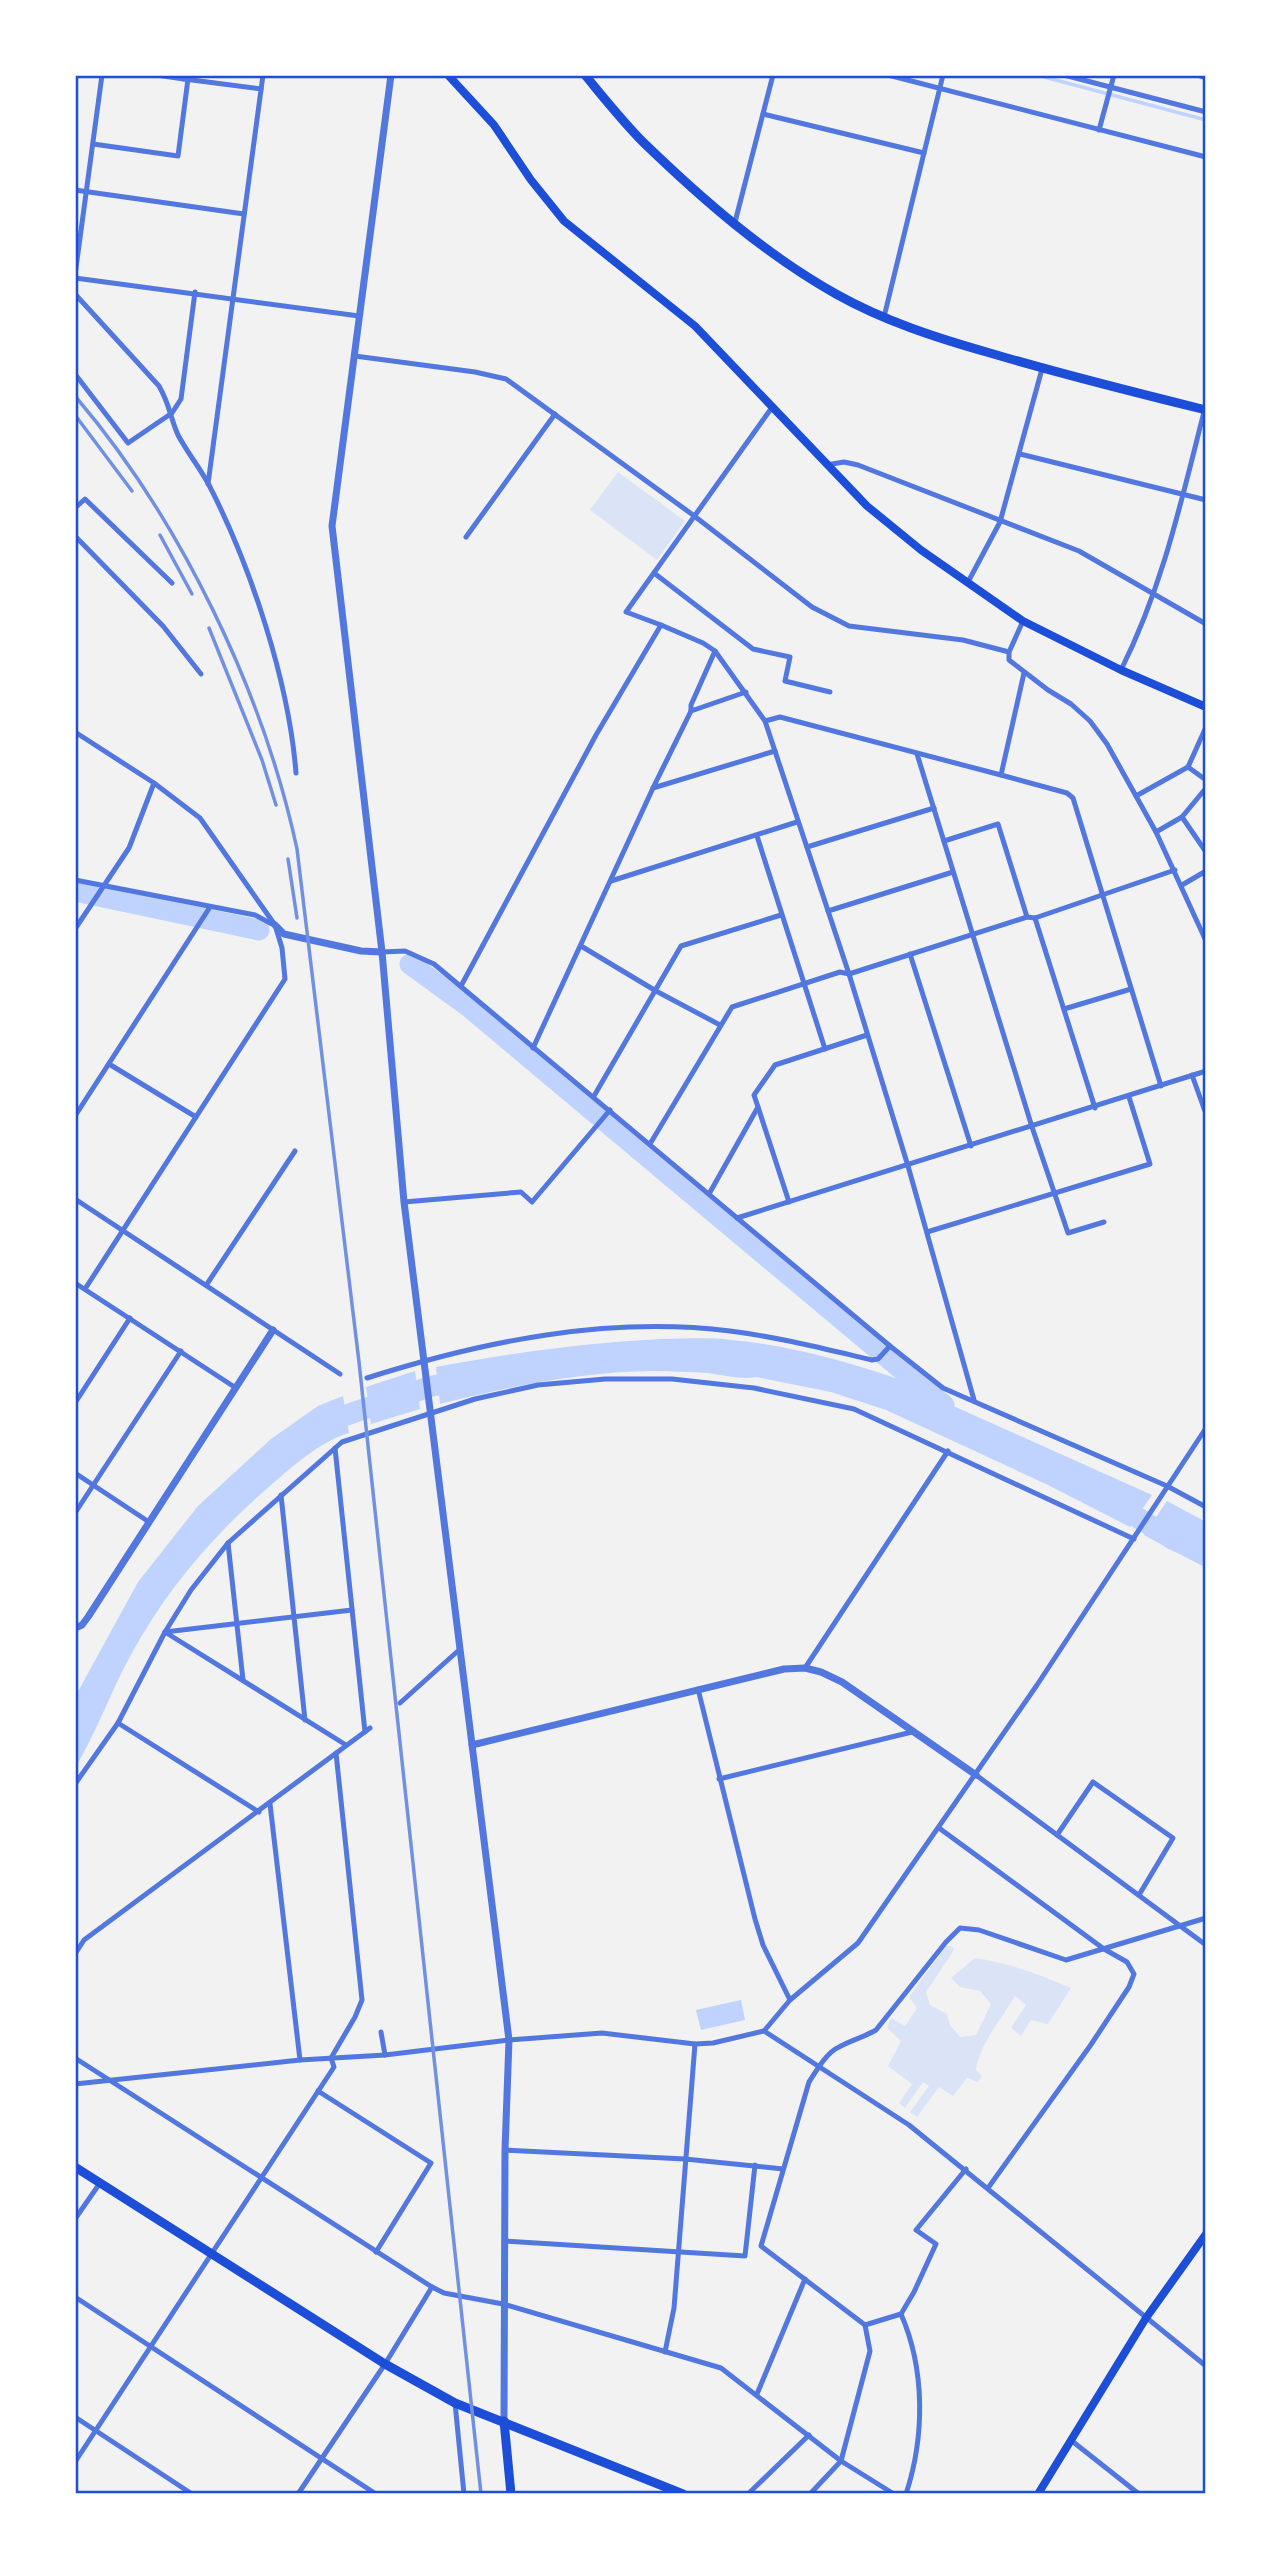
<svg xmlns="http://www.w3.org/2000/svg" width="1281" height="2569" font-family="Poppins,sans-serif">
	<style>
		.green { fill: #dbe4f7 }
		.water { fill: #bfd3fe }
		.lines { fill: none; stroke-linecap: round; stroke-linejoin: round }
		.stream { stroke: #bfd3fe; stroke-width: 3.5 }
		.river { stroke: #bfd3fe; stroke-width: 21 }
		.minor { stroke: #5277de; stroke-width: 5 }
		.tertiary { stroke: #5277de; stroke-width: 7 }
		.secondary { stroke: #1d4ed8; stroke-width: 8 }
		.primary { stroke: #1d4ed8; stroke-width: 9 }
		.trunk { stroke: #1d4ed8; stroke-width: 9 }
		.rail { stroke: #7290e2; stroke-width: 3.5 }
		.neatline { fill: none; stroke: #1d4ed8; stroke-width: 2.5 }
	</style>
	<rect width="100%" height="100%" fill="#f2f2f2"/>
	<g class="green">
		<polygon points="618,472 685,521 657,560 590,510"/>
		<path d="M946 1946H952L954 1950 926 1992 930 2005 947 2014 950 2025 960 2037 976 2035 991 2004 980 1991 960 1987 951 1978 975 1958C1009 1963 1039 1974 1071 1988L1048 2024 1031 2020 1021 2036 1011 2028 1026 2005 1015 1996C1001 2020 981 2041 976 2070L982 2076 978 2082 967 2078 953 2096 939 2087 917 2117 910 2112 929 2086 923 2082 905 2108 899 2103 912 2084 888 2066 901 2041 887 2028 891 2018 905 2026 917 2008 909 1997Z"/>
	</g>
	<g class="water">
		<path d="M660 1339C683 1339 708 1337 731 1340 786 1345 843 1360 895 1378L899 1379 903 1376 921 1387 949 1400V1404L1152 1495 1130 1527 1048 1485 886 1410 831 1392 756 1377C740 1380 724 1375 708 1373 690 1372 671 1371 653 1371 579 1372 512 1386 440 1404L436 1367C511 1353 584 1343 660 1339Z"/>
		<polygon points="415,1371 420,1409 371,1424 366,1387"/>
		<path d="M343 1396 349 1433C319 1442 292 1467 270 1486 214 1534 167 1589 132 1653 111 1690 97 1732 75 1768V1697L138 1582 198 1506 271 1439 318 1406Z"/>
		<polygon points="1167,1501 1206,1522 1206,1568 1144,1535"/>
		<polygon points="741,2000 745,2020 701,2030 696,2010"/>
	</g>
	<g class="lines">
		<polyline class="stream" points="1037,75 1206,120"/>
		<g class="river">
			<polyline points="75,891 259,930"/>
			<polyline points="410,964 469,1007 944,1405"/>
			<polyline points="320,1424 432,1386 466,1380"/>
			<polyline points="1114,1503 1174,1540 1206,1554"/>
		</g>
		<g class="minor">
			<polyline points="156,75 184,79"/>
			<polyline points="185,75 184,79 261,89"/>
			<polyline points="888,75 1206,157"/>
			<polyline points="1064,75 1206,112"/>
			<polyline points="1197,75 1206,78"/>
			<polyline points="763,114 924,153"/>
			<polyline points="1099,130 1114,75"/>
			<polyline points="93,144 178,156 188,79"/>
			<polyline points="75,190 244,214"/>
			<polyline points="734,226 773,75"/>
			<polyline points="75,275 102,75"/>
			<polyline points="75,278 359,316"/>
			<path d="M75 294 159 386C170 405 170 417 178 435 187 452 200 468 209 485 251 567 289 682 296 773"/>
			<polyline points="884,317 943,75"/>
			<polyline points="355,356 475,372 506,379 693,515 812,607 849,626 963,640 1009,652"/>
			<polyline points="75,374 128,443 172,413 181,399 195,292"/>
			<polyline points="1020,454 1206,500"/>
			<polyline points="826,465 844,462 858,465 1079,551 1206,624"/>
			<polyline points="208,484 263,75"/>
			<polyline points="75,508 85,499 172,583"/>
			<polyline points="75,536 163,626 201,674"/>
			<polyline points="466,537 555,414"/>
			<polyline points="654,573 753,649 790,657 785,681 830,692"/>
			<polyline points="968,582 1000,522 1042,369"/>
			<polyline points="1023,621 1009,652 1009,660 1048,690 1071,704 1090,721 1107,744 1156,832 1206,941"/>
			<polyline points="661,625 703,643 715,651 765,721 849,974 908,1166 974,1400"/>
			<path d="M1121 670C1164 584 1182 497 1206 404"/>
			<polyline points="691,711 746,692"/>
			<polyline points="765,721 780,717 1001,775 1024,673"/>
			<polyline points="1206,727 1188,767 1206,780"/>
			<polyline points="75,732 154,783 200,818 275,925 282,948 285,979 85,1289"/>
			<polyline points="917,754 1032,1127 1068,1233 1104,1222"/>
			<polyline points="1001,775 1067,793 1073,798 1161,1086"/>
			<polyline points="653,788 775,751"/>
			<polyline points="1136,796 1188,767"/>
			<polyline points="1182,817 1206,852"/>
			<polyline points="1156,832 1182,817 1206,788"/>
			<polyline points="757,836 825,1049"/>
			<polyline points="944,841 998,824 1027,917"/>
			<polyline points="807,847 934,808"/>
			<polyline points="75,880 255,915 272,924"/>
			<polyline points="611,881 797,822"/>
			<polyline points="1182,885 1206,871"/>
			<polyline points="828,911 953,872"/>
			<polyline points="1035,918 1095,1108"/>
			<polyline points="75,929 129,848 154,783"/>
			<polyline points="581,946 656,991 720,1025"/>
			<polyline points="382,952 405,951 434,964 890,1346 943,1388 1167,1486 1206,1507"/>
			<polyline points="910,954 971,1146"/>
			<polyline points="461,986 596,735 661,625 626,612 773,406"/>
			<polyline points="1064,1009 1131,989"/>
			<polyline points="533,1048 653,788 691,711 691,705 715,651"/>
			<polyline points="109,1064 196,1117"/>
			<polyline points="1192,1075 1206,1114"/>
			<polyline points="594,1096 681,946 781,915"/>
			<polyline points="758,1107 789,1202"/>
			<polyline points="75,1116 210,907"/>
			<polyline points="650,1144 732,1007 840,972 849,974 1027,917 1035,918 1175,870"/>
			<polyline points="709,1194 758,1107 754,1095 775,1065 867,1035"/>
			<polyline points="75,1199 340,1374"/>
			<polyline points="404,1202 521,1192 532,1202 610,1110"/>
			<polyline points="737,1218 1206,1071"/>
			<polyline points="927,1232 1150,1164 1129,1097"/>
			<polyline points="75,1283 236,1388"/>
			<polyline points="207,1284 295,1151"/>
			<path d="M367 1378C484 1341 607 1316 730 1331 778 1337 825 1349 872 1360L878 1359 890 1346"/>
			<polyline points="75,1403 130,1318"/>
			<polyline points="335,1448 365,1732"/>
			<polyline points="75,1473 149,1522"/>
			<polyline points="281,1495 305,1720"/>
			<polyline points="75,1513 181,1351"/>
			<polyline points="228,1543 243,1680"/>
			<polyline points="165,1632 346,1745"/>
			<polyline points="165,1632 352,1610"/>
			<polyline points="805,1668 948,1451"/>
			<polyline points="698,1689 755,1919 763,1945 790,2000"/>
			<polyline points="400,1703 459,1650"/>
			<polyline points="118,1723 259,1812"/>
			<polyline points="976,1775 1206,1945"/>
			<polyline points="719,1779 912,1732"/>
			<polyline points="75,1784 118,1723 165,1632 191,1590 228,1543 342,1442 475,1399 538,1385 605,1379 672,1379 754,1388 854,1409 1134,1539"/>
			<polyline points="270,1804 300,2060"/>
			<polyline points="939,1828 1104,1949 1127,1962 1134,1974 1129,1987 1090,2046 988,2188"/>
			<polyline points="1057,1835 1093,1782 1173,1838 1139,1895"/>
			<polyline points="75,1954 84,1940 370,1728"/>
			<polyline points="764,2031 909,2125 1206,2366"/>
			<polyline points="381,2032 385,2055"/>
			<polyline points="75,2058 432,2287 444,2293 503,2304 721,2368 841,2461 894,2494"/>
			<polyline points="75,2084 300,2060 385,2055 509,2040 602,2033 695,2044 713,2043 764,2031 790,2000 858,1943 1037,1685 1206,1428"/>
			<polyline points="318,2091 431,2163 376,2252"/>
			<polyline points="505,2150 685,2159 783,2169"/>
			<polyline points="75,2219 100,2183"/>
			<polyline points="505,2241 745,2256 755,2165"/>
			<polyline points="75,2297 376,2494"/>
			<path d="M901 2314C925 2369 925 2436 906 2494"/>
			<polyline points="865,2325 901,2314 914,2292 936,2244 916,2230 966,2169"/>
			<polyline points="665,2352 674,2308 695,2044"/>
			<polyline points="757,2394 805,2279"/>
			<polyline points="455,2403 464,2494"/>
			<polyline points="75,2417 192,2494"/>
			<polyline points="1072,2441 1139,2494"/>
			<polyline points="75,2462 334,2067 331,2058 355,2017 362,2000 336,1753"/>
			<polyline points="298,2494 385,2364 432,2287"/>
			<polyline points="748,2494 809,2435"/>
			<path d="M810 2494 841 2461 870 2351 865 2325 761 2246 809 2082C817 2070 826 2053 839 2047 852 2040 864 2037 876 2030L946 1942 960 1928 979 1930 1066 1960 1206 1918"/>
		</g>
		<g class="tertiary">
			<polyline points="391,75 332,526 382,952 404,1202 509,2040 505,2150 504,2421"/>
			<polyline points="275,925 284,934 361,951 382,952"/>
			<polyline points="75,1628 82,1625 88,1617 273,1330"/>
			<polyline points="472,1745 784,1669 805,1668 821,1672 842,1682 976,1775"/>
		</g>
		<g class="secondary">
			<polyline points="448,75 494,125 531,180 564,221 695,326 867,506 921,550 1023,621 1121,670 1206,707"/>
			<polyline points="1038,2494 1146,2318 1206,2234"/>
		</g>
		<polyline class="primary" points="504,2421 511,2494"/>
		<g class="trunk">
			<path d="M585 75C604 98 623 122 644 143 703 200 765 254 836 294 884 321 937 338 990 353 1061 374 1133 392 1206 410"/>
			<polyline points="75,2167 385,2364 455,2403 683,2494"/>
		</g>
		<g class="rail">
			<path d="M75 396C180 519 263 691 297 849L359 1362 481 2494"/>
			<polyline points="75,415 132,491"/>
			<polyline points="160,535 192,594"/>
			<polyline points="209,628 262,760 276,805"/>
			<polyline points="288,859 297,918"/>
		</g>
	</g>
	<rect width="1281" height="2569" fill="none" stroke="#ffffff" stroke-width="154"/>
	<rect x="77" y="77" width="1127" height="2415" class="neatline"/>
</svg>
